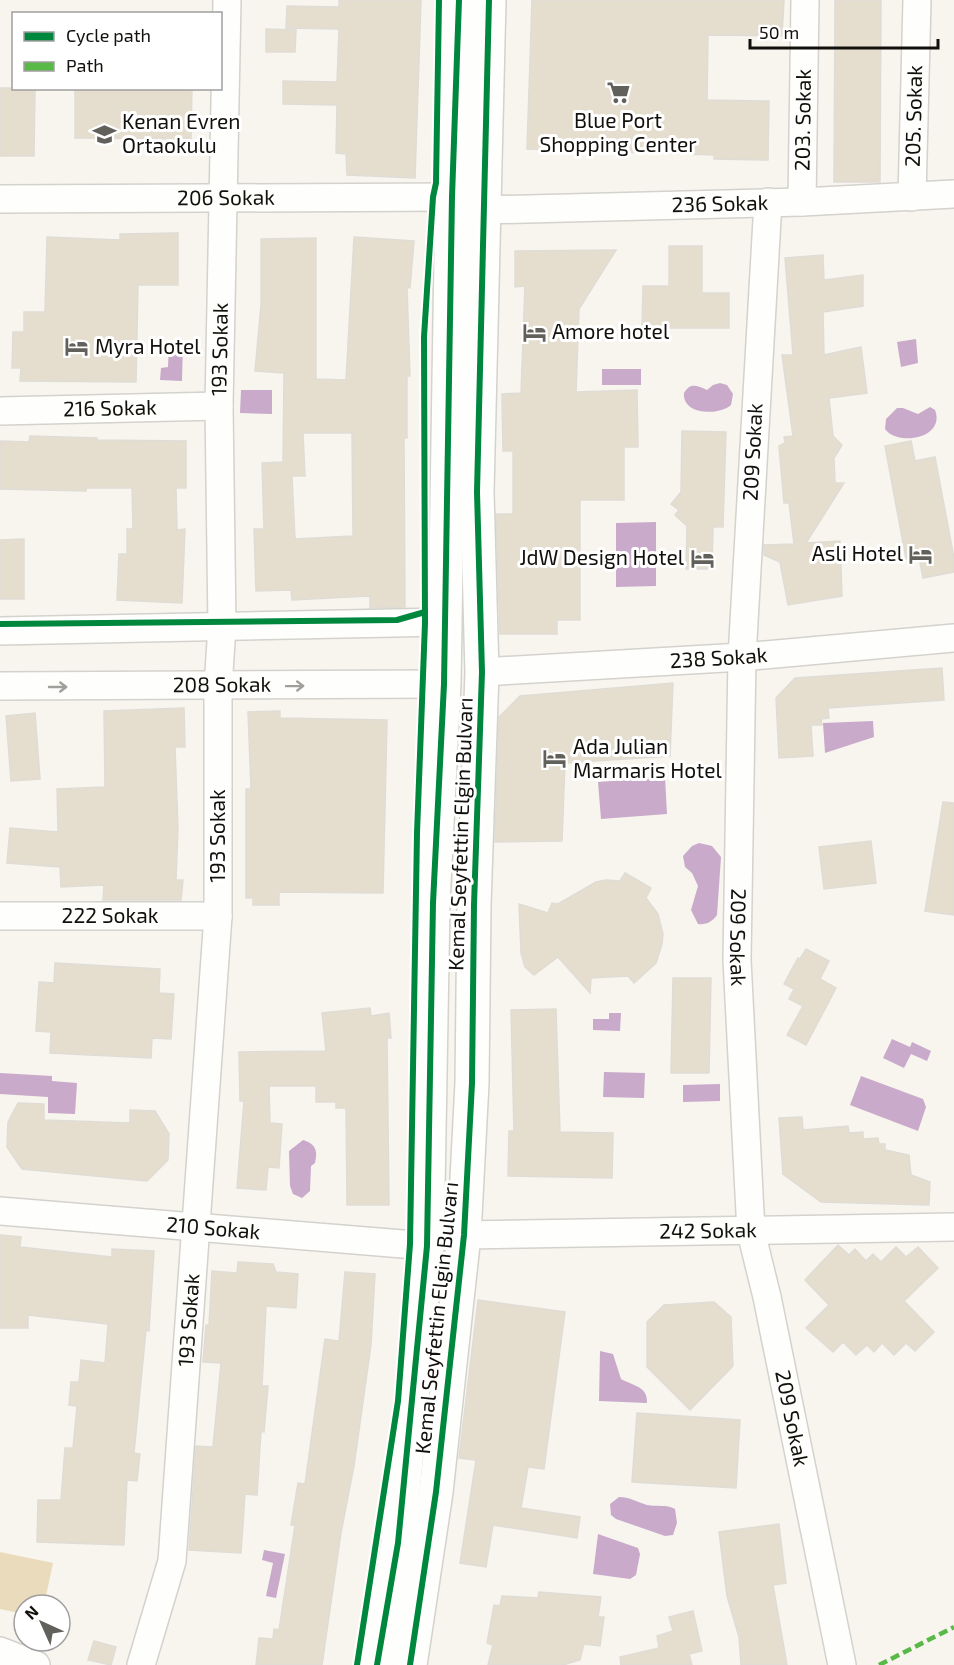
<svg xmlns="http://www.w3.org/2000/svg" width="954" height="1665" font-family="'Exo 2',sans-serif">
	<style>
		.green { fill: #e9dbbb }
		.water { fill: #c9aacb }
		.building { fill: #e5decf; stroke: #dfdcd6; stroke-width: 1.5; fill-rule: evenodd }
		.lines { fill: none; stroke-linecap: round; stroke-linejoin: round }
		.minor-casing { stroke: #d4d2cc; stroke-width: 30 }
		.secondary-casing { stroke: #d4d2cc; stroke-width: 36 }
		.minor { stroke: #fefefc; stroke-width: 27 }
		.secondary { stroke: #fefefc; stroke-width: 33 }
		.quiet { stroke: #58b947; stroke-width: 4.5; stroke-dasharray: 9 4.5; stroke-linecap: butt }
		.cycleway-casing { stroke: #fff; stroke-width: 10 }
		.cycleway { stroke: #00873e; stroke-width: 6 }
		.oneway { stroke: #a09f9c }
		.labels { text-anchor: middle; stroke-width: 6; stroke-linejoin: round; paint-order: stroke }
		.street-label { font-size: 21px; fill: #12100c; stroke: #fff }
		.poi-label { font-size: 21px; fill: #12100c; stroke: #fff; text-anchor: start }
	</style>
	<rect width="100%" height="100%" fill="#f8f5ee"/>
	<polygon class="green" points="0,1552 53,1563 44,1605 24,1605 24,1614 0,1609"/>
	<g class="water">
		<polygon points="916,339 918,363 901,367 897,342"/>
		<polygon points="169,342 183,342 182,381 160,380 161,368 168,367"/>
		<rect x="602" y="369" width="39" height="16"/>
		<path d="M720 383 727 385 733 394 731 405C719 416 682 415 684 393 691 382 697 386 707 390L713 385Z"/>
		<polygon points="241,390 272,390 272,414 240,413"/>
		<path d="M930 407 935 410C946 438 898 447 885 429L886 419 897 408H903L918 414Z"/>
		<polygon points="656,522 656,586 616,587 616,523"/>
		<polygon points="873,721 874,737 825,753 823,723"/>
		<polygon points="665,777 667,814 601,819 598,782"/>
		<path d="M699 843 712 846 721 857 717 915C712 922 706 925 698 924L691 910 698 886 692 873 685 867 683 856 692 846Z"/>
		<polygon points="609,1013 621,1013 620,1031 593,1030 593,1019 609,1019"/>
		<polygon points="892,1039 910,1047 912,1042 931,1051 927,1061 911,1054 904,1068 883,1058"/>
		<polygon points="604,1072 645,1073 644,1098 603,1097"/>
		<polygon points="0,1073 52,1076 52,1081 77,1083 75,1114 48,1113 48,1097 0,1094"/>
		<polygon points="861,1076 923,1099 926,1107 918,1131 850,1105"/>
		<polygon points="720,1084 720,1101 683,1102 683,1085"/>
		<path d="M303 1140C316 1144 318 1151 315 1163L311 1166 310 1191 302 1198 293 1194 290 1186 289 1151Z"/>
		<path d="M600 1351 613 1354 621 1379C633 1386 648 1386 647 1403L599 1401Z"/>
		<path d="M619 1497C630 1497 637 1502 647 1505 657 1507 666 1504 675 1509L677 1523 673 1535 665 1536 616 1519 611 1515 610 1504Z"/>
		<polygon points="598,1534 638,1548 640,1554 636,1575 630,1579 593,1574"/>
		<polygon points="264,1550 285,1554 276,1598 266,1596 273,1563 262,1560"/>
	</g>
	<g class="building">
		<polygon points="339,0 421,0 415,178 347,175 346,154 336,153 337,105 283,104 283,81 337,82 339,29 286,28 287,6 339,7"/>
		<polygon points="532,0 784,0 782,36 708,35 707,100 769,101 768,160 714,159 714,155 527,149"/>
		<polygon points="835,0 881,0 880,182 834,182"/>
		<polygon points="266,29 296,30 295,52 266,52"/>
		<polygon points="0,88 35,88 34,156 0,156"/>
		<polygon points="75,88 192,88 191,139 75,138"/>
		<polygon points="178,233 178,285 138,285 136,382 20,381 21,368 12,368 13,332 24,332 24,312 45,312 47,237 120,240 120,234"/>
		<path d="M354 237 414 241 410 288 407 287 410 376H407V438H404L405 607 370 608V596L292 600 291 590 256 591 254 529H264L262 463 283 462 284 373 255 371 261 305V239L316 238V379L346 380ZM303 433H352L353 536 295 539 292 476H305Z"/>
		<polygon points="669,246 702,246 702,293 729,293 729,328 642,328 643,286 669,286"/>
		<polygon points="616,250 579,309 576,392 637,390 638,447 624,447 624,500 580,500 580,620 557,620 557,634 500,634 496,514 513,514 513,451 503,451 502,394 521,393 525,286 515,287 515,251"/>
		<polygon points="823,255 824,280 863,275 863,306 823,312 824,355 861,347 867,393 829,398 833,436 842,445 834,458 835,483 844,483 806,543 840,541 842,596 788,605 780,562 764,555 764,545 794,544 789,503 784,503 779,446 785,443 784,437 793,436 782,355 793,355 785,258"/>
		<polygon points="682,431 726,432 723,527 713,527 712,569 686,569 687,526 675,515 679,510 671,504 681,492"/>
		<polygon points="30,436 97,438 97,440 186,441 186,488 176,488 177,530 185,529 182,603 117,600 119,554 127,554 127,529 133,529 132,488 86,488 86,491 0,489 0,441 29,442"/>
		<polygon points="911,441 915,461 935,457 954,558 954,572 923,578 919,557 906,559 885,446"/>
		<polygon points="24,539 24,599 0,599 0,540"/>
		<polygon points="942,668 944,700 828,708 829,718 821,719 822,725 811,725 813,756 779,758 776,698 795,678"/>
		<polygon points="673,683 670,756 565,763 562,841 495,842 499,717 520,696"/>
		<polygon points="184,708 185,747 175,747 178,828 176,880 183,880 181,900 103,900 104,885 61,887 60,867 7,863 10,828 58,832 57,789 105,787 104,711"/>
		<polygon points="280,711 280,718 387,720 383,893 279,892 279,905 253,905 253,898 246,898 246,789 251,789 248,712"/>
		<polygon points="35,713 40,779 11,781 6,716"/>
		<polygon points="943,802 954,803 954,915 925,911"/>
		<polygon points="871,841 876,883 824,889 819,847"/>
		<polygon points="625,873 651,888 646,898 658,914 663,934 662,944 656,963 634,983 628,976 591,978 590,993 558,957 534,975 525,967 521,953 519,904 548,913 552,903 558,904 596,882 606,880 620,881"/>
		<polygon points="806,949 829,961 820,979 836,988 806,1045 787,1035 803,1006 789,999 794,989 784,984 798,958 800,959"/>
		<polygon points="55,963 160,969 159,993 174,994 171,1039 152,1038 151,1058 50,1053 51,1032 36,1031 39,982 54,983"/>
		<polygon points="673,978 711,978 709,1073 671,1073"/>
		<polygon points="370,1008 371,1016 389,1013 391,1038 387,1038 389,1205 347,1205 346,1108 336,1108 336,1102 316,1102 316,1086 269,1086 270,1123 282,1124 279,1168 268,1167 266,1190 237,1188 244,1101 240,1101 239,1052 326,1051 322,1013"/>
		<polygon points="556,1009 560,1132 613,1133 612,1178 508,1176 509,1131 514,1131 511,1010"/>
		<polygon points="18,1103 44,1104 44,1120 130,1123 130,1110 155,1111 169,1134 168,1160 147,1181 22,1169 7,1147 8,1122"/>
		<polygon points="802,1117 803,1130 848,1126 849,1133 863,1132 863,1139 878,1138 879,1144 885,1144 885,1150 909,1155 911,1175 930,1182 929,1205 821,1202 783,1174 779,1118"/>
		<polygon points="0,1235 21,1237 20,1247 112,1257 112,1249 154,1251 149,1331 146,1330 134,1453 140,1454 137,1481 127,1480 124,1545 37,1542 38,1500 61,1500 65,1448 73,1448 77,1406 69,1405 71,1382 79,1382 81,1360 105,1363 108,1324 28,1315 28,1328 0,1328"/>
		<polygon points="838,1245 849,1255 855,1249 866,1261 873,1254 881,1262 896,1247 906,1257 918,1247 938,1268 904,1301 934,1332 915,1351 906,1343 894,1355 882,1343 874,1352 867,1345 856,1355 843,1342 833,1352 806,1328 829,1305 805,1280"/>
		<polygon points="238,1262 273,1264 276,1272 298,1274 296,1308 266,1306 262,1386 268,1386 264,1432 261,1431 257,1495 245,1494 241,1553 189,1550 196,1446 213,1447 221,1363 203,1362 206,1325 209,1325 212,1271 237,1273"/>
		<polygon points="345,1272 375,1274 371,1345 354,1466 341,1533 322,1665 256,1665 259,1638 273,1639 274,1629 279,1630 295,1525 291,1525 298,1483 305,1484 325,1339 339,1341"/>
		<polygon points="478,1300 565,1312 544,1469 528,1467 521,1508 580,1517 577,1538 493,1525 486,1567 460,1563 476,1460 459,1458"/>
		<polygon points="714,1302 731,1317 733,1366 690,1410 647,1367 647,1322 664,1305"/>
		<polygon points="637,1413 740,1420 736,1488 632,1482"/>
		<polygon points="779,1524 786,1583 773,1585 787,1665 741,1665 739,1637 727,1596 719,1532"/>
		<polygon points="539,1592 601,1597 598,1617 604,1617 600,1646 584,1644 580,1660 563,1665 488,1665 493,1645 487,1643 494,1605 500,1606 502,1596 538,1598"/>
		<polygon points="693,1611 702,1651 689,1654 692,1665 621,1665 620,1657 659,1648 657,1636 673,1631 669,1617"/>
		<polygon points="94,1641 116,1647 111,1665 88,1660"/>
	</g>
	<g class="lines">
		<defs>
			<g id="minor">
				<path id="s1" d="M912 197 917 0"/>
				<path id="s2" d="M0 199 452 197"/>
				<path id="s3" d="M768 202 742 657 737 960 751 1232 767 1297 842 1665"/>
				<path id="s4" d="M802 202 805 0"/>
				<path id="s5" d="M484 210 802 202 954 194"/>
				<path id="s6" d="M0 411 219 406"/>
				<polyline points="0,631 445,622"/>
				<path id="s7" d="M482 672 742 657 954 638"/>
				<path id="s8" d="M0 686 444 684"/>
				<path id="s9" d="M0 916H218"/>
				<path id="s10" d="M0 1211 427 1246"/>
				<path id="s11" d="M464 1235 954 1227"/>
				<polyline points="0,1651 36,1665"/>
				<path id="s12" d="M141 1665 172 1561 218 916V687L222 627 219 406 227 0"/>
			</g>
			<g id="secondary">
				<polyline points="377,1665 398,1543 427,1246 433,903 444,684 452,197 459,0"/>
				<polyline points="410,1665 436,1492 464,1235 472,1083 474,905 482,672 477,492 489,0"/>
			</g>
		</defs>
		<use href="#minor" class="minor-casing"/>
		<use href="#secondary" class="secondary-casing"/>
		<use href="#minor" class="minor"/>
		<use href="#secondary" class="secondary"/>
		<polyline class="quiet" points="879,1665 954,1627"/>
		<defs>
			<g id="cycleway">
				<polyline points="0,624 397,620 425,612"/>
				<polyline points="357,1665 398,1401 410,1244 417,833 425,623 424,337 433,197 436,183 439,0"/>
				<polyline points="377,1665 398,1543 427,1246 433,903 444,684 452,197 459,0"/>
				<polyline points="410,1665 436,1492 464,1235 472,1083 474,905 482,672 477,492 489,0"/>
			</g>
		</defs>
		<use href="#cycleway" class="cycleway-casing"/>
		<use href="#cycleway" class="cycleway"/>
	</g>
	<defs><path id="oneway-shaft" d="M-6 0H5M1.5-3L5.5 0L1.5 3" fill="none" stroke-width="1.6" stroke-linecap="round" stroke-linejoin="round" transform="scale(1.5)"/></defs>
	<g class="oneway">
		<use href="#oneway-shaft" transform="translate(295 686) rotate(-1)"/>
		<use href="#oneway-shaft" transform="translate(58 687)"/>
	</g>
	<defs>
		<symbol id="supermarket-bare" viewBox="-9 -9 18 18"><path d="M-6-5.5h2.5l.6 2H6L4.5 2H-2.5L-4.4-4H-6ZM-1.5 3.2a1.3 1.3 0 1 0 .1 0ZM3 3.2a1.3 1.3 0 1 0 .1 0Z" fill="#62605b" stroke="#fff" stroke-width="2.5" paint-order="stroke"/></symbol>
		<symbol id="school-bare" viewBox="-9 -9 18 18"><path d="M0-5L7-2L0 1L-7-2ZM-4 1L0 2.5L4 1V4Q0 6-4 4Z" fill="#62605b" stroke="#fff" stroke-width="2.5" paint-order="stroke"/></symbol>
		<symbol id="hotel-bare" viewBox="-9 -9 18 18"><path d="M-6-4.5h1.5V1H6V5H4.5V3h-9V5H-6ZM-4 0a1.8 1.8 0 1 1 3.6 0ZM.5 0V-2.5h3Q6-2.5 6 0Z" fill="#62605b" stroke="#fff" stroke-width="2.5" paint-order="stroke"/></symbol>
	</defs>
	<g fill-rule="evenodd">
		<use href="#supermarket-bare" x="602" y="76" width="33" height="33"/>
		<use href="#school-bare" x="88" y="118" width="33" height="33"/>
		<use href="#hotel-bare" x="518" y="316" width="33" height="33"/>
		<use href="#hotel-bare" x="60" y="330" width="33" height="33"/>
		<use href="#hotel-bare" x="904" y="538" width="33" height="33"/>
		<use href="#hotel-bare" x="686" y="542" width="33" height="33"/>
		<use href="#hotel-bare" x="538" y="742" width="33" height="33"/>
	</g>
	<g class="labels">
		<g class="street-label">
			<text dy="7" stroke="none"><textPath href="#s1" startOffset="81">205. Sokak</textPath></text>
			<text dy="7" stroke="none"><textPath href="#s4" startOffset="82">203. Sokak</textPath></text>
			<text dy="7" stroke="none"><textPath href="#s2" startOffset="226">206 Sokak</textPath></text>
			<text dy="7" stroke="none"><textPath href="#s5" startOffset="236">236 Sokak</textPath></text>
			<text dy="7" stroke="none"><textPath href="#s12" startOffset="1322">193 Sokak</textPath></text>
			<text dy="7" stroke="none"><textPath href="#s6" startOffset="110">216 Sokak</textPath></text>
			<text transform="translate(753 452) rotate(-87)" y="7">209 Sokak</text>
			<text dy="7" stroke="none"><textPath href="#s7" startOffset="237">238 Sokak</textPath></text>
			<text dy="7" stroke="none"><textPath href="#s8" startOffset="222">208 Sokak</textPath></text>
			<text transform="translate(461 834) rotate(-88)" y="7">Kemal Seyfettin Elgin Bulvarı</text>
			<text transform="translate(218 836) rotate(-90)" y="7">193 Sokak</text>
			<text dy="7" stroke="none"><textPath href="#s9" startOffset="110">222 Sokak</textPath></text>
			<text dy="7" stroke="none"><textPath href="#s3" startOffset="736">209 Sokak</textPath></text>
			<text dy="7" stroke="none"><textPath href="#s10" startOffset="214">210 Sokak</textPath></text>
			<text dy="7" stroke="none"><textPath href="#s11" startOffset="244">242 Sokak</textPath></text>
			<text transform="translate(437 1318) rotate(-84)" y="7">Kemal Seyfettin Elgin Bulvarı</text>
			<text dy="7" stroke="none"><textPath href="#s12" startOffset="350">193 Sokak</textPath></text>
			<text dy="7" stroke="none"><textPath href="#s3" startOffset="1222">209 Sokak</textPath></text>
		</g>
		<g class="poi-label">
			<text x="618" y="128" text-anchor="middle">Blue Port<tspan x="618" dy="24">Shopping Center</tspan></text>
			<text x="122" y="129">Kenan Evren<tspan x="122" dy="24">Ortaokulu</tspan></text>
			<text x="552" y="339">Amore hotel</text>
			<text x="95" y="354">Myra Hotel</text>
			<text x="903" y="561" text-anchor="end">Asli Hotel</text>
			<text x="684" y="565" text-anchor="end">JdW Design Hotel</text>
			<text x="573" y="754">Ada Julian<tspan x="573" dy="24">Marmaris Hotel</tspan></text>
		</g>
	</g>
	<rect x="12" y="12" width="210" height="78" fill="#ffffff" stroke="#a09f9e" stroke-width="1.5"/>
	<rect x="24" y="32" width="30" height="9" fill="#00873e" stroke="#a09f9e" stroke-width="1.5"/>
	<text x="66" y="42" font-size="18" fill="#12100c">Cycle path</text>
	<rect x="24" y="62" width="30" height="9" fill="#58b947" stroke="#a09f9e" stroke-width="1.5"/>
	<text x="66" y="72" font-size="18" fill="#12100c">Path</text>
	<g transform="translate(42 1623) rotate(315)"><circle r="28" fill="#ffffff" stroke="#a09f9e" stroke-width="1.5"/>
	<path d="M0-4.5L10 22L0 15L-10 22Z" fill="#62605b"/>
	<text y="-9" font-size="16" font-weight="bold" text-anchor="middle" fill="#12100c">N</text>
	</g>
	<path d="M750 39v9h188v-9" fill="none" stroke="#12100c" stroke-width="3"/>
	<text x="759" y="39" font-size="18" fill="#12100c" stroke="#ffffff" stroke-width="4.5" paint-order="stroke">50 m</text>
</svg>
